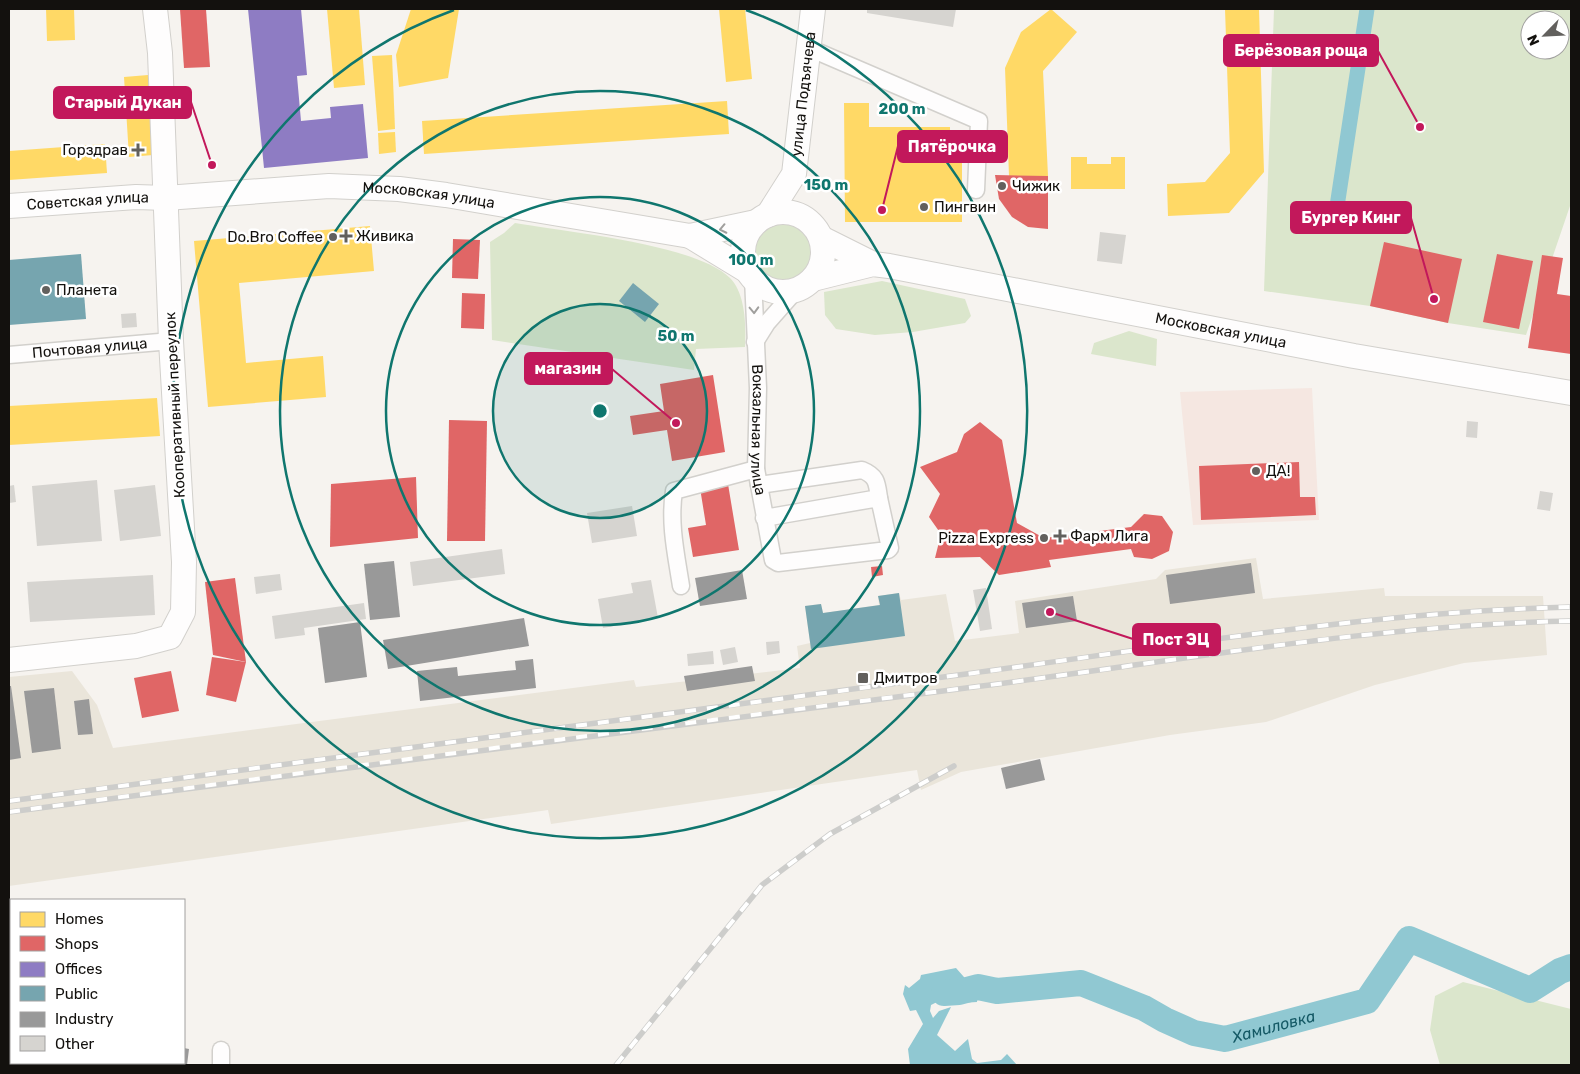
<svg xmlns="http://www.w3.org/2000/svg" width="1580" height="1074" font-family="Rubik,sans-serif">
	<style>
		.commercial { fill: #f5e7e1 }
		.built { fill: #eae5da }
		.green { fill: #dbe6cc; fill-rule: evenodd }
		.water { fill: #90c8d2 }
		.homes { fill: #ffd966 }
		.shops { fill: #e06666 }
		.offices { fill: #8e7cc3 }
		.public { fill: #76a5af }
		.industry { fill: #999 }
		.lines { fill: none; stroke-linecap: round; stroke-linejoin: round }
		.canal { stroke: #90c8d2; stroke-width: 15 }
		.river { stroke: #90c8d2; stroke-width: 26 }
		.building { fill: #d6d4d0 }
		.street-casing { stroke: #d2d0cc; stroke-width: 19 }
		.secondary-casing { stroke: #d2d0cc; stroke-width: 26 }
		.street { stroke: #fefdfd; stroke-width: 16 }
		.secondary { stroke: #fefdfd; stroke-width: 24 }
		.rail-casing { stroke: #cdcdcb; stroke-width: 5.5 }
		.rail { stroke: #fff; stroke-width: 4; stroke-dasharray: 11; stroke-linecap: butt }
		.oneway { stroke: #a09f9d }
		.ring { fill: none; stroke: #0f766e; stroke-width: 2.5 }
		.poi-dot { fill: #62605d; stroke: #fff; stroke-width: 2 }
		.labels { text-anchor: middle; stroke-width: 5; stroke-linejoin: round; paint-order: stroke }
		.street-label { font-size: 15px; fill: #13110e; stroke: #fff }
		.poi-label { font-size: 15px; fill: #13110e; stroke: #fff; text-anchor: start }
		.water-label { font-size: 16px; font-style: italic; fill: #145965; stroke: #fff }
		.centre { fill: #0f766e; stroke: #fff; stroke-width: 2.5 }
		.ring-label { font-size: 15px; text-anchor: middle; font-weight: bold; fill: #0f766e; stroke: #fff; stroke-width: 5; stroke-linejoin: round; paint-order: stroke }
		.leader { fill: none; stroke: #c2185b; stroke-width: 2 }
		.callout-dot { fill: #c2185b; stroke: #fff; stroke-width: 2 }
		.callout { fill: #c2185b; stroke: #c2185b; stroke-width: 2 }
		.callout-label { font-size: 16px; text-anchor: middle; font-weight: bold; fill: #fff }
	</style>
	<rect width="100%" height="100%" fill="#f6f3ef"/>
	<polygon class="commercial" points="1312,388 1319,520 1193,525 1180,392"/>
	<polygon class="built" points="1256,558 1263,599 1384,588 1385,596 1543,596 1547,655 1464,663 1375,685 1266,722 1170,735 961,772 921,790 917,770 551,824 548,810 9,886 9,677 72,671 97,705 113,748 634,680 636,687 800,668 797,646 810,643 805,606 821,604 823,613 879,605 878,596 899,593 901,600 946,594 955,641 1019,633 1015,601 1156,579 1165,570"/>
	<g class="green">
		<path d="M1274 9H1571V203L1526 335 1448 323 1370 306 1264 291ZM1530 20H1560V50H1530Z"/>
		<circle cx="783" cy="252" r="35"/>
		<path d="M515 223C566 232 696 244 730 278 746 294 746 327 745 347L696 349 694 370 492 340 490 242 504 233Z"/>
		<polygon points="882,281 965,299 971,316 965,323 913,332 875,335 836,329 825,315 824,292"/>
		<polygon points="1129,331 1157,339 1156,366 1091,354 1094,343"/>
		<polygon points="1463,982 1571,1009 1571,1065 1440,1065 1430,1030 1435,996"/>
	</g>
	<polygon class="water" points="956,968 971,985 978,987 977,1002 961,1003 943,999 931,1005 930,1011 933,1018 939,1011 951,1007 937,1035 955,1051 968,1039 972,1059 977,1063 1001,1060 1007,1054 1017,1065 910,1065 908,1049 923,1024 916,1010 910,1011 903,994 905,985 909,988 920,979 921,975"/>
	<g class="homes">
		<polygon points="46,9 74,9 75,40 47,41"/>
		<polygon points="327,9 359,9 365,85 334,88"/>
		<polygon points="411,9 459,9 448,78 399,87 396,55"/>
		<polygon points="719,9 745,9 752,79 726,82"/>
		<polygon points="1051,9 1077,32 1043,71 1048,176 1009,176 1005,68 1021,32"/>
		<polygon points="1225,9 1259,9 1264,172 1229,213 1168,216 1167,184 1205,182 1230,153"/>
		<polygon points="392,55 395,129 378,131 372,56"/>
		<polygon points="148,75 153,155 129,157 124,77"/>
		<polygon points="727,101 729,134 424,154 422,121"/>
		<polygon points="844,103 869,103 869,127 950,127 950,161 962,161 962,222 845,222"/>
		<polygon points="395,132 396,152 379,154 378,133"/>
		<polygon points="105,144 107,173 9,180 9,151"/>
		<polygon points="1071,157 1087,157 1087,164 1111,164 1111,157 1125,157 1125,189 1071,189"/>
		<polygon points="370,226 374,271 239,283 246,363 323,356 326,397 208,407 194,241"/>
		<polygon points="157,398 160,436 9,445 9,406"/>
	</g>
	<g class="shops">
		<polygon points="180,9 206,9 210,67 184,68"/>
		<polygon points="995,175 1048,176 1048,229 1028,227 1012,217 999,199"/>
		<polygon points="453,239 480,240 478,279 452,278"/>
		<polygon points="1384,242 1462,259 1448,323 1370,306"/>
		<polygon points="1497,254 1533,261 1519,329 1483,322"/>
		<polygon points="1542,255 1563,258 1557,294 1571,296 1571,354 1528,348"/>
		<polygon points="462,293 485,294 484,329 461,328"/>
		<polygon points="713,375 725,452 672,461 667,430 633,435 630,416 664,411 660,384"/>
		<polygon points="449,420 487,421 485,541 447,541"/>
		<polygon points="980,422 1002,440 1017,523 1044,538 1131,527 1144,514 1162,516 1173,532 1169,551 1152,559 1134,557 1131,549 1049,560 1051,567 999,575 980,557 935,558 941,534 929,517 940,494 920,467 957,452 964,434"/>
		<polygon points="1299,462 1300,497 1315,497 1316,515 1201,520 1199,466"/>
		<polygon points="416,477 418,538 330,547 331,484"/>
		<polygon points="728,484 739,550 693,557 688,528 706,525 700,488"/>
		<polygon points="882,566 883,575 872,577 871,567"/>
		<polygon points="235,578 246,662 213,655 205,582"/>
		<polygon points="212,657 246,662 236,702 206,695"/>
		<polygon points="171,671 179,711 142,718 134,678"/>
	</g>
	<polygon class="offices" points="248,9 301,9 307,75 297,76 301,121 331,118 330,107 363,104 368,158 264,168"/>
	<g class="public">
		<polygon points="81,254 86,319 9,325 9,260"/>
		<polygon points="633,283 659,304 645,322 619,301"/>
		<polygon points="899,593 905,636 811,649 805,606 821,604 823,613 880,605 878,596"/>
	</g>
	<g class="industry">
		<polygon points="394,561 400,617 370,620 364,564"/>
		<polygon points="1251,563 1255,593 1170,604 1166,575"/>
		<polygon points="742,570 747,599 700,606 695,578"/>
		<polygon points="1073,596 1077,621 1026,628 1022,603"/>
		<polygon points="524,618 529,646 388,669 383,640"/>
		<polygon points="360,622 367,677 325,683 318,628"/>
		<polygon points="533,659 536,688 420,701 417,671 457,667 458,676 516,670 515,661"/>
		<polygon points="752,666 755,681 687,691 684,676"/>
		<polygon points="9,686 11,686 21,758 9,760"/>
		<polygon points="54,688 61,749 32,753 24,691"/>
		<polygon points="89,699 93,734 78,735 74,701"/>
		<polygon points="1040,759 1045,780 1006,789 1001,768"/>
		<polygon points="9,1030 11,1030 11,1063 30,1063 29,1065 9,1065"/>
		<polygon points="184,1048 189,1049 187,1065 107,1065 107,1063 184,1063"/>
		<polygon points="37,1063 103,1063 102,1065 37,1065"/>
	</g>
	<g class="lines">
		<polyline class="canal" points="1334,226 1367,9"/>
		<path class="river" id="s1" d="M944 993 959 992 978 987 997 991 1081 983 1144 1008 1165 1020 1194 1033 1225 1039 1367 1001 1409 939 1530 990 1560 971 1571 967"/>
	</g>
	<g class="building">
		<polygon points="867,9 956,9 953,27 867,13"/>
		<polygon points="1100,232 1126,235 1122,264 1097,261"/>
		<polygon points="136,313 137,327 122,328 121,314"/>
		<polygon points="1467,421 1478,422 1477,438 1466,437"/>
		<polygon points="97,480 102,541 37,546 32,486"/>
		<polygon points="14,485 16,502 9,503 9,486"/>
		<polygon points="155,485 161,536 120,541 114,490"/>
		<polygon points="1540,491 1553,493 1550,511 1537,509"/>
		<polygon points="632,506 637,536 592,543 587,513"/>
		<polygon points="502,549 505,574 413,586 410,562"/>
		<polygon points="280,574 282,590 256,594 254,577"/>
		<polygon points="153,575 155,615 30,622 27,582"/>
		<polygon points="651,580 658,618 603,628 598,599 633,593 631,583"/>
		<polygon points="986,588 992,629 980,631 973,590"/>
		<polygon points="364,603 366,619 304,628 305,635 275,639 272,616"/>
		<polygon points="779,641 780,653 767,655 766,642"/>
		<polygon points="735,647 738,662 723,665 720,650"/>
		<polygon points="713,651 714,664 688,666 687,654"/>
	</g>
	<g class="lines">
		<defs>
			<g id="street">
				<polyline points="809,48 979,121 976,190"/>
				<path id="s2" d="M753 278 758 388 756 469 773 560 778 563 888 550 890 548 879 498 764 518"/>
				<polyline points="755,342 767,323 797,289"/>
				<path id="s3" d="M9 355 171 341"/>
				<path d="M759 485 862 470C877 476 877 483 879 498"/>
				<path d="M681 586C676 554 669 523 674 491L756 469"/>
				<polyline points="221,1065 221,1050"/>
			</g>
			<g id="secondary">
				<path id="s4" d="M9 206 136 197 166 198 329 186 399 189 446 195 690 236 756 222"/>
				<circle cx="783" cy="252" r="40"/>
				<path id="s5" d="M768 215 794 174 813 9"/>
				<polyline points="690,236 749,272"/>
				<polyline points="821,238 873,264"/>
				<path id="s6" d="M813 279 873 264 889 266 1354 356 1571 393"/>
				<polyline points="9,660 136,646 170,637 183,612 184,562 171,341 160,53 155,9"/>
			</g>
		</defs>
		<use href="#street" class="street-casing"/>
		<use href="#secondary" class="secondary-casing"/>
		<use href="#street" class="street"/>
		<use href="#secondary" class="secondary"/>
		<defs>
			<g id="rail">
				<path d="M9 801C328 758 647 717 966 674 1167 647 1368 612 1571 607"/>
				<path d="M9 812C328 769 647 728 966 688 1168 663 1367 625 1571 621"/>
				<polyline points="616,1065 762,885 830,834 954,766"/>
			</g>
		</defs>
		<use href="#rail" class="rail-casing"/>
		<use href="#rail" class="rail"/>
	</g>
	<defs><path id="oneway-chevron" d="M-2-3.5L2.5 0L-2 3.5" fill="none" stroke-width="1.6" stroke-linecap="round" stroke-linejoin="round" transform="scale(1.25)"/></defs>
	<g class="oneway">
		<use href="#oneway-chevron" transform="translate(723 229) rotate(168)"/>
		<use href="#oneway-chevron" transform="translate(754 310) rotate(88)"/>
	</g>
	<circle cx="600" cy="411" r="107" fill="#0f766e" fill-opacity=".12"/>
	<g class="ring">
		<circle cx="600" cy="411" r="107"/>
		<circle cx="600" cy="411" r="214"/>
		<circle cx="600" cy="411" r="320"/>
		<path d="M746 10A427 427 0 1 1 454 10"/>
	</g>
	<g class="poi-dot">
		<path d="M135.5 142.5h5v5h5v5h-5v5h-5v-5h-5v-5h5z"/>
		<circle cx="1002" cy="186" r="5"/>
		<circle cx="924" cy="207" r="5"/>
		<path d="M343.5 228.5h5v5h5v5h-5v5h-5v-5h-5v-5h5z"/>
		<circle cx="333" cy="237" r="5"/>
		<circle cx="46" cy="290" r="5"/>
		<circle cx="1256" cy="471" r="5"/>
		<path d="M1057.5 528.5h5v5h5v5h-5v5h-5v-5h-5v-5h5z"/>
		<circle cx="1044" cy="538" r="5"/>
		<rect x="857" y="672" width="12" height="12" rx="2.5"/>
	</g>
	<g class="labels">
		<g class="street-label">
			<text dy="5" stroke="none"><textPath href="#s5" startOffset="129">улица Подъячева</textPath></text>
			<text dy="5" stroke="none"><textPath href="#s4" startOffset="421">Московская улица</textPath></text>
			<text dy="5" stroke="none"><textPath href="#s4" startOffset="79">Советская улица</textPath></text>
			<text dy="5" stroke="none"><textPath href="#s6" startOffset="416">Московская улица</textPath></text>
			<text dy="5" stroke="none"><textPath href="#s3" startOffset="81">Почтовая улица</textPath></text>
			<text transform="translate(175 405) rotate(-93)" y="5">Кооперативный переулок</text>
			<text dy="5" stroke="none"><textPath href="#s2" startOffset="152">Вокзальная улица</textPath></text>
		</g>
		<g class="poi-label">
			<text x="128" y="155" text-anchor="end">Горздрав</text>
			<text x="1012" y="191">Чижик</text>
			<text x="934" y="212">Пингвин</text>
			<text x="356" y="241">Живика</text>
			<text x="323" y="242" text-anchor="end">Do.Bro Coffee</text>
			<text x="56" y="295">Планета</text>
			<text x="1266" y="476">ДА!</text>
			<text x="1070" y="541">Фарм Лига</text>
			<text x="1034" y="543" text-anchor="end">Pizza Express</text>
			<text x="874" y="683">Дмитров</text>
		</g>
		<g class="water-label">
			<text dy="6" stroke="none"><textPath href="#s1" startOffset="344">Хамиловка</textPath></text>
		</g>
	</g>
	<circle cx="600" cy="411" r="8" class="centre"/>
	<g class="ring-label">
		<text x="902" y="114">200 m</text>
		<text x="826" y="190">150 m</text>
		<text x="751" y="265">100 m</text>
		<text x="676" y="341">50 m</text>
	</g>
	<path class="leader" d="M1420 127L1378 51M212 165L191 102M882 210L898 146M1434 299L1411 218M676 423L612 369M1050 612L1133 639"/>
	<g class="callout-dot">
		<circle cx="1420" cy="127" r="5"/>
		<circle cx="212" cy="165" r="5"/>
		<circle cx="882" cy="210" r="5"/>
		<circle cx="1434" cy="299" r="5"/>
		<circle cx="676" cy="423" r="5"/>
		<circle cx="1050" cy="612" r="5"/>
	</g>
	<g class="callout">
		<rect x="1224" y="35" width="154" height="31" rx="5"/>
		<rect x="54" y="87" width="137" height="31" rx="5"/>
		<rect x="898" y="131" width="109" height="31" rx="5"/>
		<rect x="1291" y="202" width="120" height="31" rx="5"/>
		<rect x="525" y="353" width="87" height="31" rx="5"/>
		<rect x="1133" y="624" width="87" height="31" rx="5"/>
	</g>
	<g class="callout-label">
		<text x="1301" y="56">Берёзовая роща</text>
		<text x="123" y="108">Старый Дукан</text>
		<text x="952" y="152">Пятёрочка</text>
		<text x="1351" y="223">Бургер Кинг</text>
		<text x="568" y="374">магазин</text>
		<text x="1176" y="645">Пост ЭЦ</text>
	</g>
	<rect width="1580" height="1074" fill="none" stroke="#13110e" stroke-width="20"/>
	<rect x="10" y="899" width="175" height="165" fill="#ffffff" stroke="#a1a09f"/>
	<rect x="20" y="912" width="25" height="15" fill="#ffd966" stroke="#a1a09f"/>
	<text x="55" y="924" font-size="15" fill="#13110e">Homes</text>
	<rect x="20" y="936" width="25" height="15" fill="#e06666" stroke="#a1a09f"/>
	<text x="55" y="949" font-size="15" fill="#13110e">Shops</text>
	<rect x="20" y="962" width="25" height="15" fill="#8e7cc3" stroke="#a1a09f"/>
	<text x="55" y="974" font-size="15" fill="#13110e">Offices</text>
	<rect x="20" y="986" width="25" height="15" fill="#76a5af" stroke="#a1a09f"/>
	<text x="55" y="999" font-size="15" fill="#13110e">Public</text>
	<rect x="20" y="1012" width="25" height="15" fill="#999999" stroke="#a1a09f"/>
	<text x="55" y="1024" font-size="15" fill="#13110e">Industry</text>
	<rect x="20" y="1036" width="25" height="15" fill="#d6d4d0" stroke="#a1a09f"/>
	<text x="55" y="1049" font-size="15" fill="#13110e">Other</text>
	<g transform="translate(1545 35) rotate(246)"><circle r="24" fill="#ffffff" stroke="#a1a09f"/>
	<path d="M0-4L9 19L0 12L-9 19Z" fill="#62605d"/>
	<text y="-8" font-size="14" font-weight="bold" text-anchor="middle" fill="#13110e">N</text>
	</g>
</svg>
